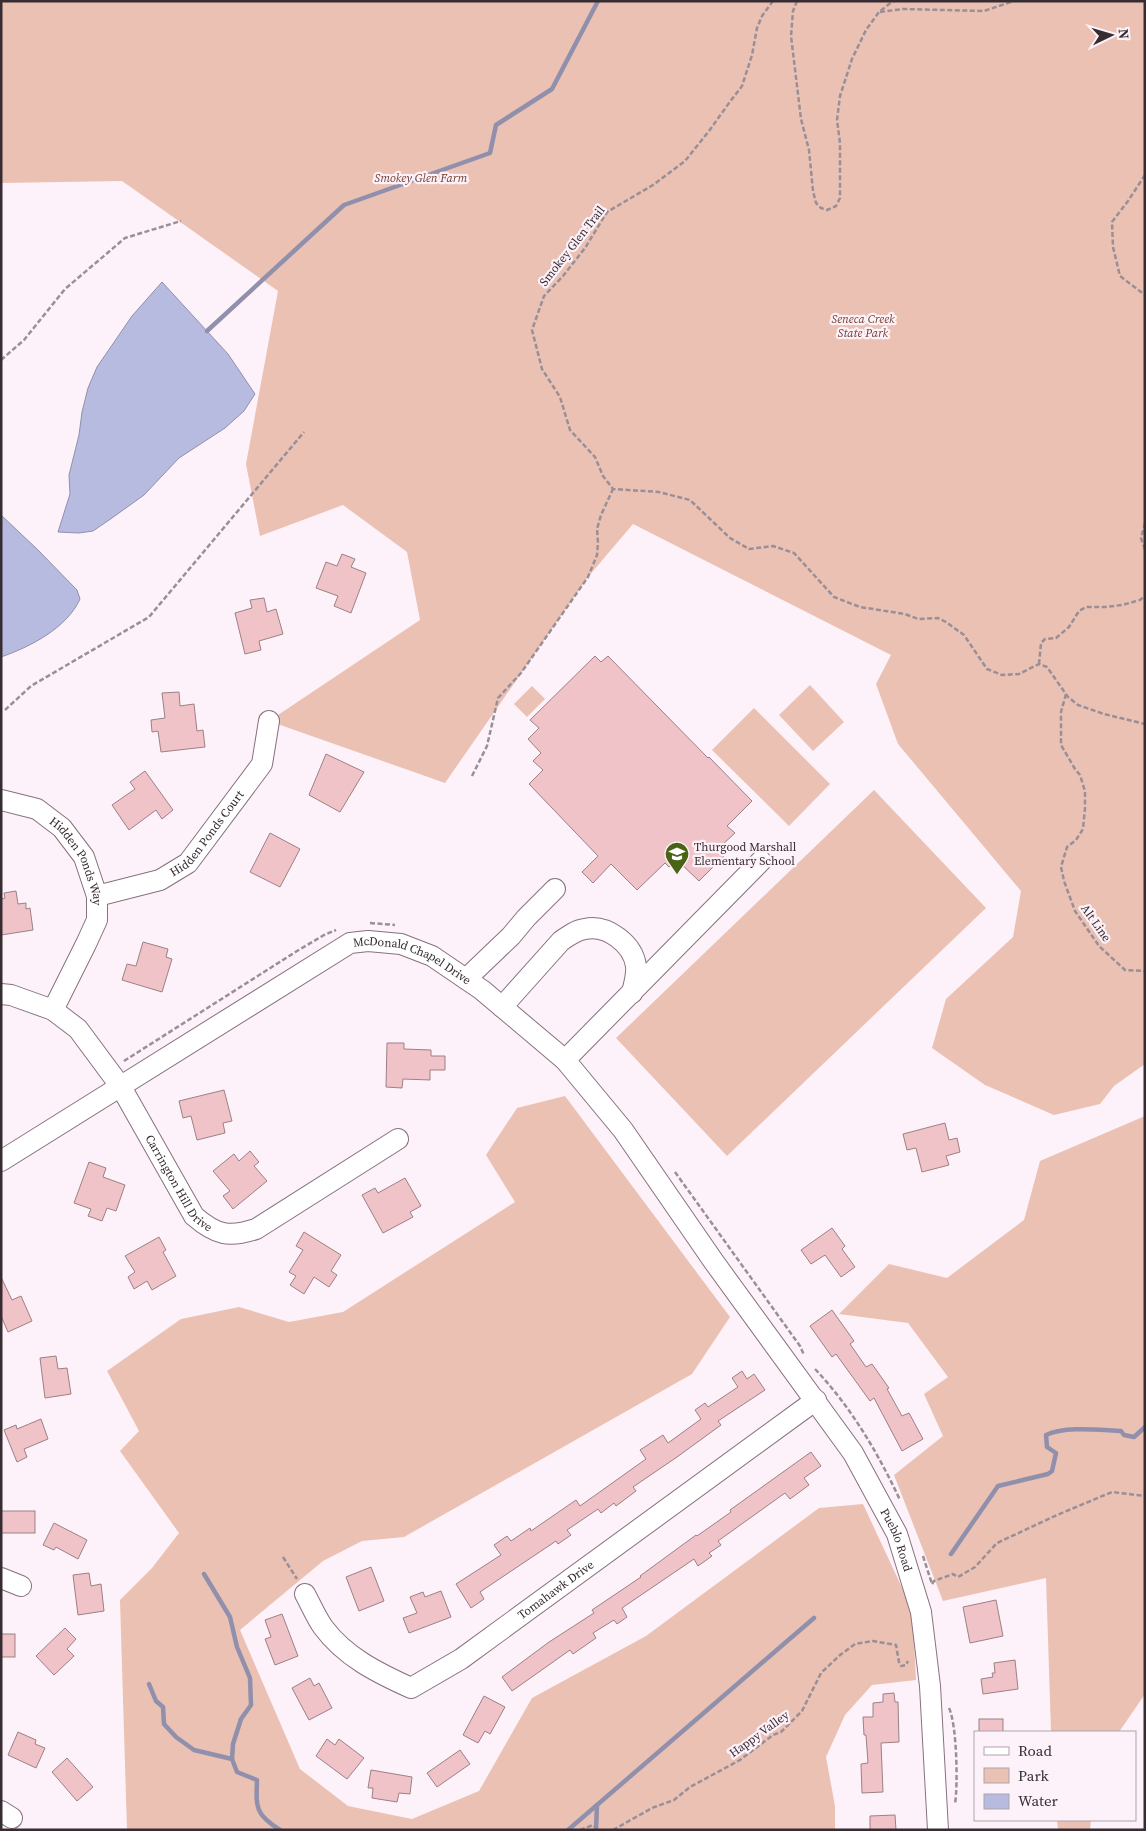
<svg xmlns="http://www.w3.org/2000/svg" width="1146" height="1831" font-family="'Source Serif 4',serif">
	<style>
		.green { fill: #ebc1b4 }
		.water { fill: #b7bbe0; stroke: #9090ac }
		.lines { fill: none; stroke-linecap: round; stroke-linejoin: round }
		.stream { stroke: #9090ac; stroke-width: 4.5 }
		.building { fill: #f0c3c9; stroke: #9d8084 }
		.minor-casing { stroke: #87707f; stroke-width: 22 }
		.path { stroke: #9a8f96; stroke-width: 2.5; stroke-dasharray: 5 2.5; stroke-linecap: butt }
		.minor { stroke: #fff; stroke-width: 20 }
		.labels { text-anchor: middle; stroke-width: 4.5; stroke-linejoin: round; paint-order: stroke }
		.park-label { font-size: 12px; font-style: italic; fill: #743d2c; stroke: #fdf2f9 }
		.street-label { font-size: 12px; fill: #362c32; stroke: #fdf2f9 }
		.poi-label { font-size: 12px; fill: #362c32; stroke: #fdf2f9; text-anchor: start }
	</style>
	<rect width="100%" height="100%" fill="#fdf2f9"/>
	<g class="green">
		<polygon points="1,1 1145,1 1145,1064 1114,1086 1100,1104 1054,1115 985,1085 932,1048 946,999 1013,937 1021,891 898,744 876,684 891,655 633,524 588,577 445,783 269,721 420,620 407,552 343,505 260,536 246,464 278,291 122,181 1,183"/>
		<polygon points="810,685 844,722 813,751 779,715"/>
		<polygon points="532,686 545,699 527,717 514,704"/>
		<polygon points="754,708 830,784 789,826 712,750"/>
		<polygon points="874,790 986,908 727,1156 616,1038"/>
		<polygon points="565,1096 730,1317 692,1374 404,1537 362,1541 323,1561 240,1630 300,1769 348,1806 412,1819 479,1791 532,1698 646,1636 819,1508 863,1504 904,1592 913,1620 916,1680 872,1685 845,1715 826,1757 835,1806 835,1830 127,1830 120,1600 152,1568 179,1533 120,1451 139,1431 107,1371 181,1319 239,1307 289,1322 343,1312 515,1202 486,1155 517,1108"/>
		<polygon points="1145,1116 1145,1694 1119,1732 1051,1732 1046,1578 943,1601 894,1475 943,1436 924,1394 948,1377 908,1323 839,1314 889,1264 947,1278 1024,1220 1040,1161"/>
		<polygon points="1057,1820 1091,1820 1090,1830 1058,1830"/>
	</g>
	<g class="water">
		<polygon points="162,282 228,354 255,394 244,411 225,428 179,458 144,495 112,518 93,531 79,533 58,532 70,494 69,475 79,435 82,412 88,388 97,367 132,316"/>
		<path d="M1 515 38 550 77 590 80 599C67 628 30 647 1 657Z"/>
	</g>
	<g class="lines">
		<g class="stream">
			<polyline points="207,331 344,205 490,153 496,125 552,89 598,1"/>
			<path d="M951 1554 998 1486 1048 1474 1052 1471 1056 1453 1047 1447 1046 1435C1066 1426 1098 1430 1121 1431L1124 1435 1134 1437 1145 1427"/>
			<polyline points="204,1574 230,1617 237,1647 250,1678 251,1705 241,1719 233,1744 232,1759"/>
			<path d="M149 1684 156 1701 163 1707 164 1724 176 1737 194 1750 232 1759 237 1772 257 1780C256 1808 255 1814 280 1830"/>
			<polyline points="568,1830 814,1618"/>
			<polyline points="596,1830 597,1805"/>
		</g>
	</g>
	<g class="building">
		<polygon points="342,554 355,559 351,567 366,573 351,613 334,606 338,596 316,588 326,562 337,566"/>
		<polygon points="264,598 267,612 276,609 283,634 259,641 261,650 245,654 235,613 252,608 250,600"/>
		<polygon points="595,656 601,662 608,656 708,758 709,757 752,801 727,826 735,833 722,845 729,851 699,881 677,860 669,867 665,863 637,890 611,864 593,883 582,872 598,856 529,784 543,770 533,761 541,753 528,739 539,728 530,720"/>
		<polygon points="179,692 180,706 194,704 197,731 203,730 205,747 161,752 158,731 152,732 151,720 165,718 162,693"/>
		<polygon points="326,754 364,772 340,812 309,795"/>
		<polygon points="145,771 173,810 162,819 156,810 129,830 112,805 135,789 130,782"/>
		<polygon points="270,833 300,849 280,887 250,872"/>
		<polygon points="16,891 18,904 26,903 26,909 30,908 33,930 1,935 1,899 5,898 4,893"/>
		<polygon points="143,942 168,949 166,957 172,959 162,992 122,980 127,964 136,966"/>
		<polygon points="387,1043 404,1043 404,1049 431,1050 431,1056 445,1056 445,1070 430,1070 430,1080 403,1079 402,1088 386,1087"/>
		<polygon points="224,1090 232,1121 223,1123 225,1133 197,1140 191,1116 183,1118 179,1101"/>
		<polygon points="945,1123 949,1140 957,1138 960,1152 946,1156 949,1165 922,1172 916,1148 907,1150 903,1134"/>
		<polygon points="250,1151 259,1162 254,1166 267,1181 233,1209 223,1196 230,1191 213,1171 234,1154 239,1161"/>
		<polygon points="89,1162 106,1168 103,1177 125,1185 116,1211 107,1208 102,1221 88,1216 91,1209 74,1203"/>
		<polygon points="405,1178 421,1206 410,1212 413,1217 383,1233 362,1195 375,1188 378,1193"/>
		<polygon points="832,1228 845,1246 842,1249 855,1267 841,1277 825,1255 811,1264 801,1250"/>
		<polygon points="304,1232 341,1255 331,1271 337,1275 329,1287 314,1277 304,1294 290,1285 296,1276 289,1272 303,1250 296,1246"/>
		<polygon points="159,1237 166,1250 163,1252 176,1276 152,1290 147,1281 134,1289 128,1277 135,1272 125,1256"/>
		<polygon points="1,1277 12,1300 21,1296 32,1321 8,1332 1,1316"/>
		<polygon points="832,1310 854,1341 850,1344 866,1367 872,1364 889,1388 887,1389 902,1416 909,1413 923,1439 902,1451 874,1398 870,1401 836,1354 832,1357 810,1326"/>
		<polygon points="56,1356 58,1369 67,1368 71,1394 45,1398 40,1358"/>
		<polygon points="742,1371 747,1379 754,1374 765,1390 718,1421 721,1425 677,1457 633,1487 636,1491 616,1506 614,1503 601,1513 598,1509 567,1530 571,1535 558,1544 556,1541 480,1592 484,1599 471,1608 456,1584 501,1555 494,1545 507,1536 511,1541 530,1528 531,1531 576,1500 580,1506 646,1459 640,1450 663,1435 668,1443 701,1419 695,1410 705,1403 708,1407 738,1387 732,1378"/>
		<polygon points="41,1419 48,1439 24,1449 27,1457 17,1462 4,1430 16,1425 17,1429"/>
		<polygon points="811,1452 821,1466 804,1478 809,1485 790,1499 785,1493 718,1541 721,1545 709,1553 712,1556 698,1566 694,1559 622,1608 627,1617 617,1624 614,1620 593,1633 596,1638 573,1654 570,1650 512,1691 502,1677 549,1642 594,1613 592,1610 641,1577 640,1576 696,1535 697,1536 731,1512 730,1510"/>
		<rect x="1" y="1511" width="34" height="22"/>
		<polygon points="54,1523 87,1540 78,1559 56,1547 54,1550 43,1545"/>
		<polygon points="371,1567 384,1601 359,1611 346,1577"/>
		<polygon points="89,1573 91,1586 101,1584 104,1611 78,1615 73,1575"/>
		<polygon points="441,1591 451,1617 409,1633 403,1618 417,1613 410,1597 423,1592 425,1597"/>
		<polygon points="996,1600 1003,1636 970,1643 963,1607"/>
		<polygon points="282,1614 298,1656 275,1665 265,1639 271,1637 265,1620"/>
		<polygon points="65,1628 76,1639 67,1649 74,1656 54,1675 36,1656"/>
		<rect x="1" y="1634" width="14" height="23"/>
		<polygon points="1015,1660 1018,1689 983,1694 981,1679 993,1677 992,1673 995,1673 994,1663"/>
		<polygon points="310,1678 314,1686 319,1683 332,1708 309,1720 292,1688"/>
		<polygon points="894,1693 895,1702 898,1702 899,1742 881,1743 883,1792 862,1793 861,1764 868,1763 866,1735 864,1735 863,1717 873,1717 873,1703 883,1702 883,1694"/>
		<polygon points="484,1696 505,1707 490,1734 485,1731 478,1743 463,1735"/>
		<rect x="979" y="1719" width="24" height="13"/>
		<polygon points="18,1732 36,1740 35,1744 45,1748 36,1768 8,1755"/>
		<polygon points="327,1739 335,1745 339,1739 364,1758 347,1779 316,1756"/>
		<polygon points="460,1750 470,1764 437,1787 427,1773"/>
		<polygon points="67,1758 93,1787 77,1801 52,1772"/>
		<polygon points="371,1770 412,1777 410,1794 399,1793 397,1802 372,1798 373,1788 368,1788"/>
		<polygon points="895,1815 896,1830 870,1830 870,1816"/>
	</g>
	<g class="lines">
		<defs>
			<g id="minor">
				<path id="s1" d="M1 800 37 809 62 828 84 857 97 896V920L86 944 53 1010"/>
				<path id="s2" d="M97 896 160 880 188 863 262 764 269 721"/>
				<polyline points="466,979 511,936 526,918 555,889"/>
				<path id="s3" d="M1 994 11 995 53 1010 78 1029 121 1087 194 1216C216 1235 229 1238 256 1229L398 1139"/>
				<path d="M502 1007 561 941C568 936 576 930 585 929 607 924 633 944 636 966 637 975 634 984 632 993"/>
				<polyline points="565,1060 761,861"/>
				<path id="s4" d="M1 1161 350 943 368 941 401 944 432 956 482 990 565 1060 623 1130 714 1262 853 1453 897 1534 921 1612 930 1686 938 1830"/>
				<polyline points="1,1578 21,1586"/>
				<path id="s5" d="M305 1594C311 1605 316 1617 323 1627 345 1657 378 1673 411 1688L461 1659 816 1400"/>
				<polyline points="1,1811 12,1818"/>
			</g>
		</defs>
		<use href="#minor" class="minor-casing"/>
		<g class="path">
			<polyline points="773,1 762,16 757,28 752,55 742,86 729,103 709,131 685,161 653,185 607,212 585,248 563,276 544,296 532,330 542,369 560,397 570,430 595,457 603,476 613,489 659,492 690,500 730,538 749,549 773,546 794,553 834,597 860,607 905,614 918,619 938,618 946,622 964,635 987,669 1002,675 1019,674 1039,664 1047,667 1068,697 1078,705 1104,714 1145,724"/>
			<polyline points="797,1 793,11 791,36 801,119 809,150 813,191 816,203 821,208 827,210 836,206 840,198 840,143 837,120 840,96 852,59 866,30 879,12 893,1"/>
			<polyline points="880,12 903,9 984,11 1014,1"/>
			<polyline points="1145,175 1128,201 1112,222 1113,247 1120,276 1145,295"/>
			<polyline points="1,360 24,340 65,289 125,238 181,221"/>
			<polyline points="1145,523 1141,538 1145,550"/>
			<polyline points="1039,664 1041,643 1045,639 1056,638 1069,627 1079,611 1086,607 1105,607 1122,605 1140,600 1145,596"/>
			<polyline points="1066,694 1061,712 1061,745 1075,769 1080,775 1085,791 1085,808 1083,829 1076,840 1067,847 1061,867 1064,881 1075,911 1099,946 1125,970 1145,971"/>
			<polyline points="5,710 31,686 149,617 304,432"/>
			<polyline points="472,776 487,746 498,698 521,673 588,577 597,555 598,543 597,529 601,515 613,489"/>
			<polyline points="370,923 395,925"/>
			<polyline points="124,1061 297,951 324,935 336,930"/>
			<polyline points="675,1172 800,1346 804,1355"/>
			<path d="M815 1369C851 1407 878 1453 900 1500"/>
			<polyline points="923,1556 932,1584"/>
			<polyline points="283,1557 297,1579"/>
			<polyline points="932,1584 934,1581 953,1574 958,1577 975,1567 997,1543 1057,1515 1112,1492 1145,1496"/>
			<path d="M949 1708C957 1725 958 1785 955 1804"/>
			<polyline points="580,1830 593,1825 598,1830"/>
			<polyline points="613,1830 652,1808 674,1800 690,1787 740,1760 773,1735 781,1732 802,1711 821,1673 840,1655 855,1644 873,1641 896,1645 899,1662 901,1666 906,1665 908,1661"/>
		</g>
		<use href="#minor" class="minor"/>
	</g>
	<defs>
		<symbol id="school-pin" viewBox="-11 -11 22 30"><path d="M0 17L-7.5 6A9.5 9.5 0 1 1 7.5 6Z" fill="#496415" stroke="#fdf2f9"/><path d="M0-5L7-2L0 1L-7-2ZM-4 1L0 2.5L4 1V4Q0 6-4 4Z" fill="#fff"/></symbol>
	</defs>
	<g fill-rule="evenodd">
		<use href="#school-pin" x="663" y="840" width="28" height="38"/>
	</g>
	<g class="labels">
		<g class="park-label">
			<text x="421" y="182">Smokey Glen Farm</text>
			<text x="863" y="323">Seneca Creek<tspan x="863" dy="14">State Park</tspan></text>
		</g>
		<g class="street-label">
			<text transform="translate(572 246) rotate(-52)" y="4">Smokey Glen Trail</text>
			<text dy="4" stroke="none"><textPath href="#s2" startOffset="132">Hidden Ponds Court</textPath></text>
			<text dy="4" stroke="none"><textPath href="#s1" startOffset="105">Hidden Ponds Way</textPath></text>
			<text transform="translate(1096 923) rotate(55)" y="4">Alt Line</text>
			<text dy="4" stroke="none"><textPath href="#s4" startOffset="478">McDonald Chapel Drive</textPath></text>
			<text dy="4" stroke="none"><textPath href="#s3" startOffset="271">Carrington Hill Drive</textPath></text>
			<text dy="4" stroke="none"><textPath href="#s4" startOffset="1250">Pueblo Road</textPath></text>
			<text dy="4" stroke="none"><textPath href="#s5" startOffset="321">Tomahawk Drive</textPath></text>
			<text transform="translate(759 1734) rotate(-36)" y="4">Happy Valley</text>
		</g>
		<g class="poi-label">
			<text x="694" y="851">Thurgood Marshall<tspan x="694" dy="14">Elementary School</tspan></text>
		</g>
	</g>
	<rect width="1146" height="1831" fill="none" stroke="#362c32" stroke-width="5"/>
	<rect x="974" y="1731" width="162" height="90" fill="#fdf2f9" stroke="#ada3a9"/>
	<rect x="984" y="1747" width="25" height="8" fill="#ffffff" stroke="#ada3a9"/>
	<text x="1018" y="1756" font-size="15" fill="#362c32">Road</text>
	<rect x="984" y="1768" width="25" height="15" fill="#ebc1b4" stroke="#ada3a9"/>
	<text x="1018" y="1781" font-size="15" fill="#362c32">Park</text>
	<rect x="984" y="1794" width="25" height="15" fill="#b7bbe0" stroke="#ada3a9"/>
	<text x="1018" y="1806" font-size="15" fill="#362c32">Water</text>
	<g transform="translate(1111 35) rotate(85)" stroke="#fdf2f9" stroke-width="4" paint-order="stroke">
	<path d="M0-4L9 19L0 12L-9 19Z" fill="#362c32"/>
	<text y="-8" font-size="14" font-weight="bold" text-anchor="middle" fill="#362c32">N</text>
	</g>
</svg>
